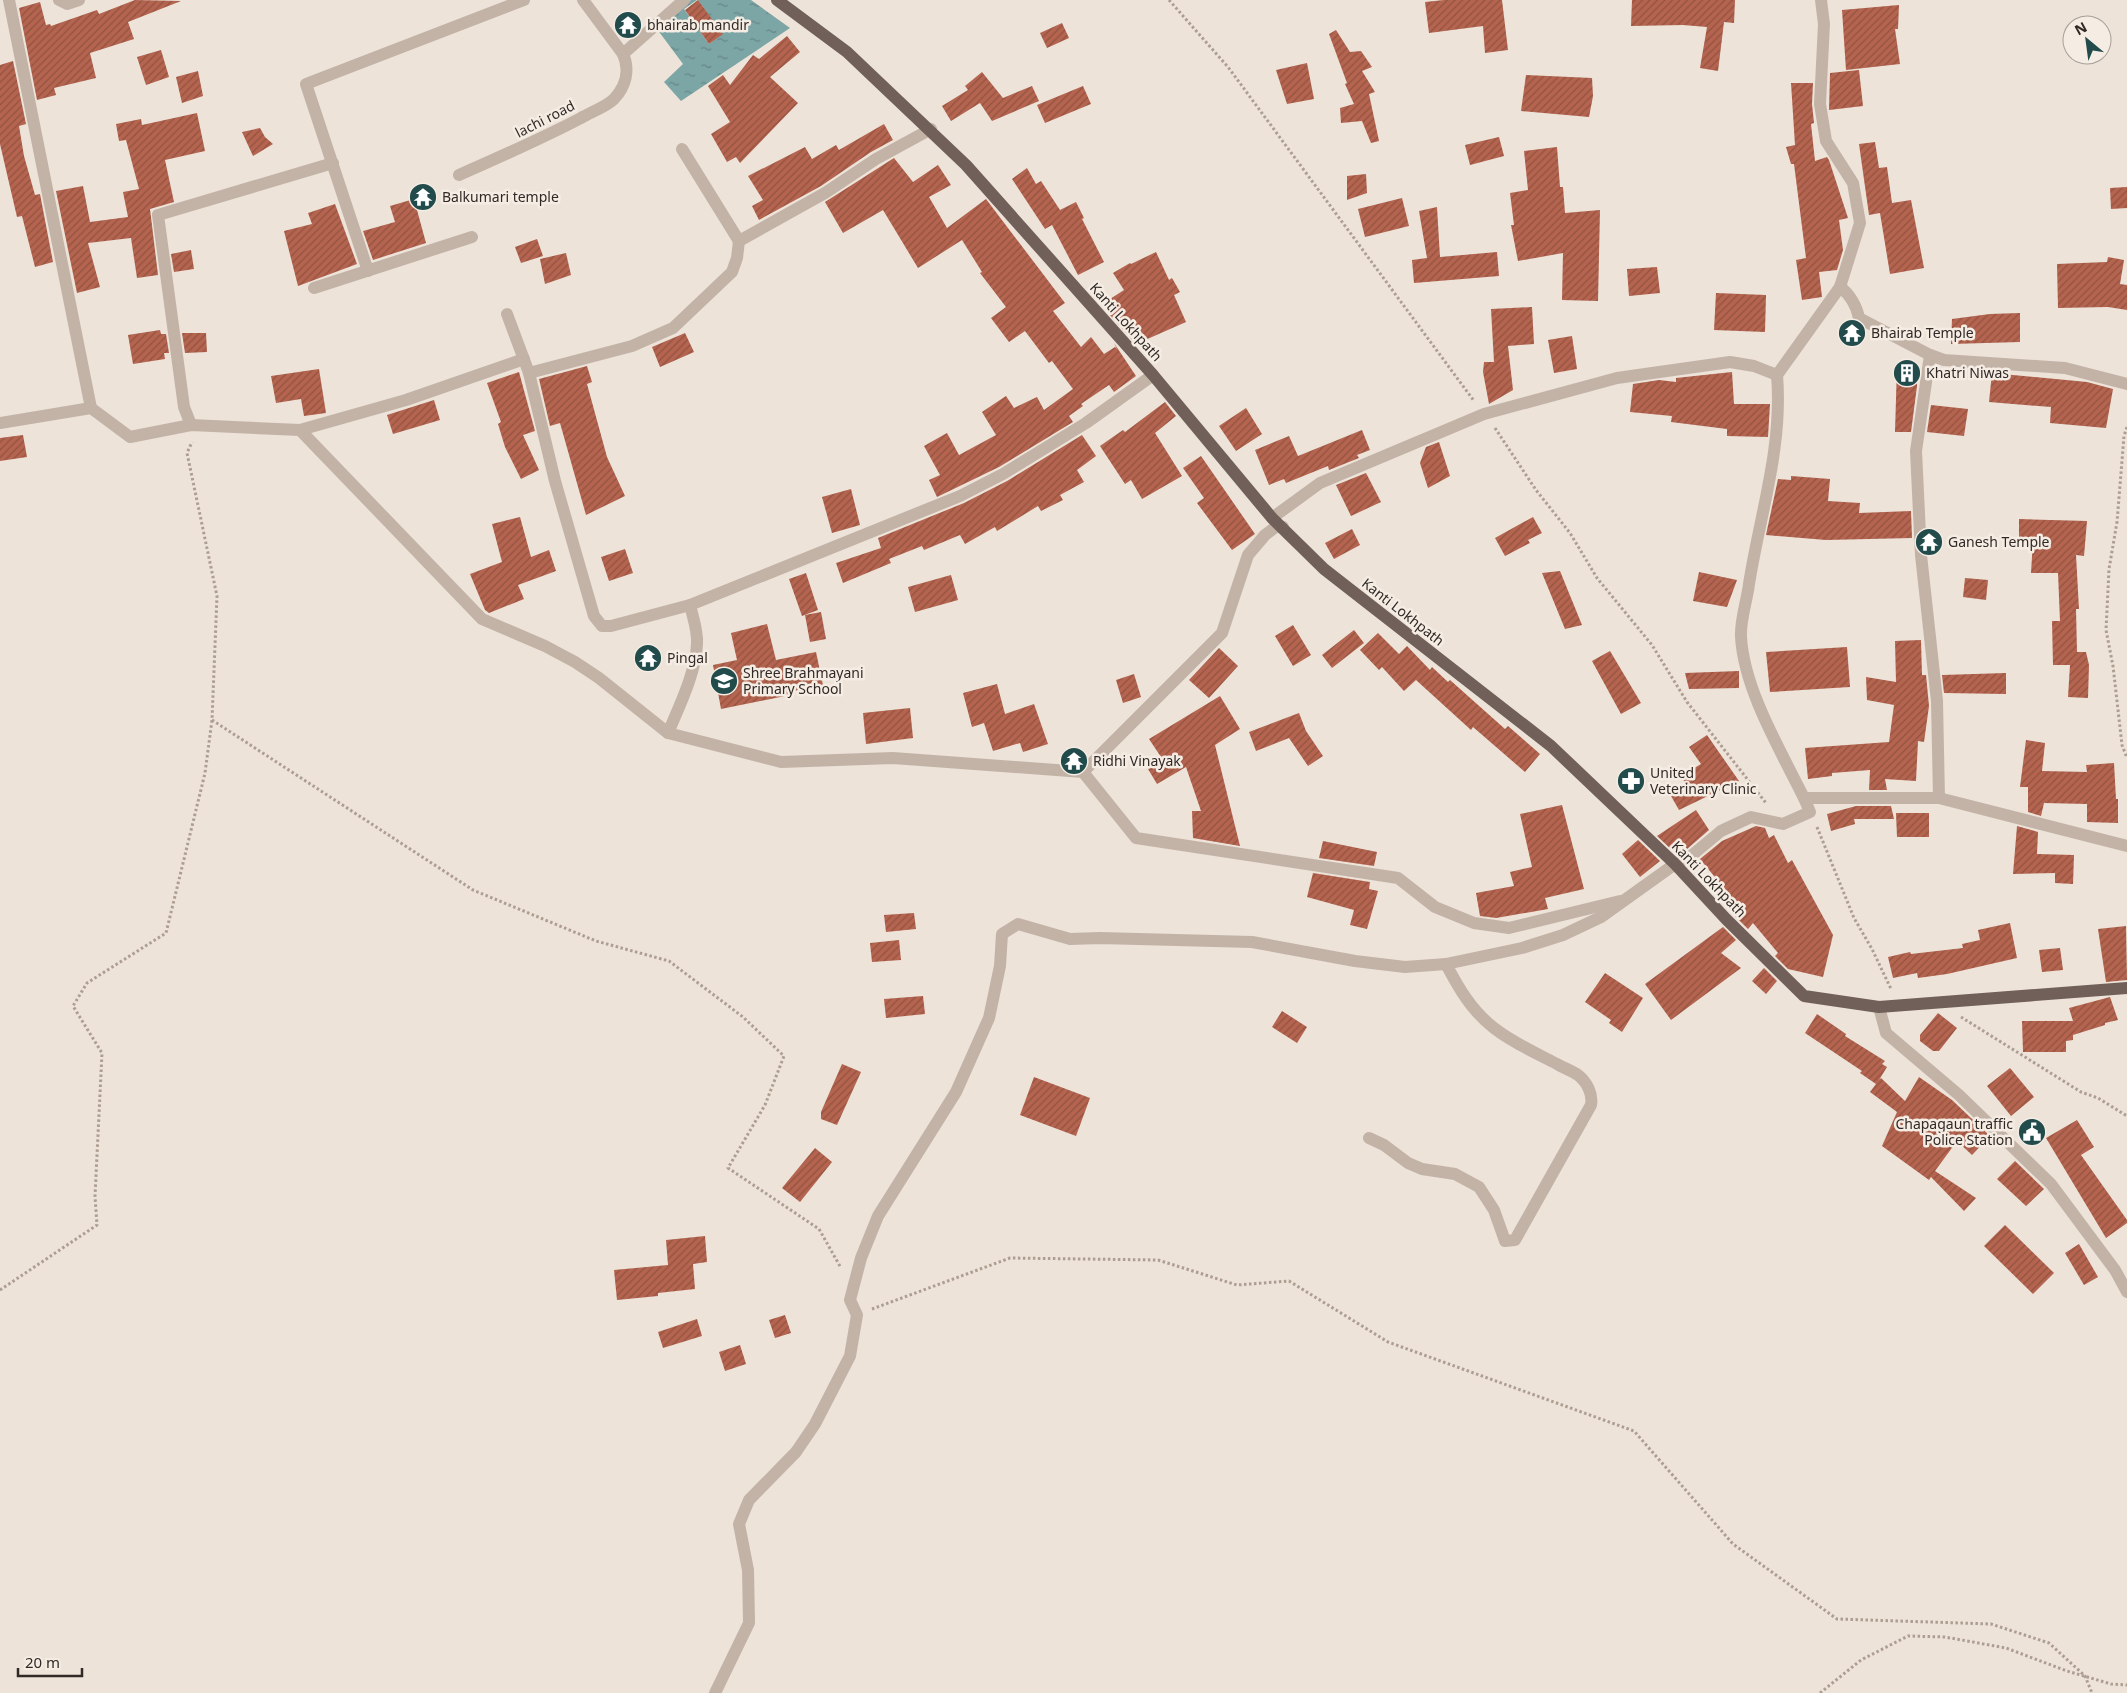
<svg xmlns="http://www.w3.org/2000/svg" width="2127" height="1693" font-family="'Noto Sans',sans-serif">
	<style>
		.water { fill: url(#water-ripples) }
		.building { fill: url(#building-hatch) }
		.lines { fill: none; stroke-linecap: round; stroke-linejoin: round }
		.path { stroke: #ae9d91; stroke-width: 3; stroke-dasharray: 2.5 2.5; stroke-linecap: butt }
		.street { stroke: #c3b3a7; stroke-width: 12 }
		.primary { stroke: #706059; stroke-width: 12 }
		.labels { text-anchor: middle; stroke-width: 5; stroke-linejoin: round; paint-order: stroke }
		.poi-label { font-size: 14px; fill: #312926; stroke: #f5ede4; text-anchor: start }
		.street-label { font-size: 14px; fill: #312926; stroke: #f5ede4 }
	</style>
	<defs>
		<pattern id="water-ripples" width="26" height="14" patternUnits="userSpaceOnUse" patternTransform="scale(1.25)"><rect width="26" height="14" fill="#7ca5a6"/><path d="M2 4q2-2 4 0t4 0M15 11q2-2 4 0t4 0" fill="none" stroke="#668687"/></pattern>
		<pattern id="building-hatch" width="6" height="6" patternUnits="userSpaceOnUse" patternTransform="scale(1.25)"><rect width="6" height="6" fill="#b4644f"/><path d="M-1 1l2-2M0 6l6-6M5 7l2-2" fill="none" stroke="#935241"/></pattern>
	</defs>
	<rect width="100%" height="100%" fill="#ede3d9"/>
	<polygon class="water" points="691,0 697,0 684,9 709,44 722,34 698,0 751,0 790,28 681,101 664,82 683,64 657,29"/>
	<g class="building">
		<polygon points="135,0 181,1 128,22 134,39 90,53 96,78 54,88 56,95 37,100 19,8 40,2 46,25 50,24 51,26 97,10 99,14"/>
		<polygon points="698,0 723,34 709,44 685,10"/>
		<polygon points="1444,0 1502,0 1508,50 1485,53 1483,26 1429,33 1425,2"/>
		<polygon points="1632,0 1735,0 1734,23 1724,22 1718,71 1700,68 1707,27 1683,25 1631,26"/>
		<polygon points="1899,5 1898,29 1895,29 1900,64 1846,70 1842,10"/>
		<polygon points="1062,23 1069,38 1047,48 1040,33"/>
		<polygon points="1336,30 1350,52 1361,51 1372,67 1362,71 1375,92 1369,94 1379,141 1371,143 1362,121 1341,123 1340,108 1354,104 1345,84 1347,83 1329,34"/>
		<polygon points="787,36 800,52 770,77 798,103 740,163 736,157 727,162 711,134 730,122 708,86 723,75 730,85 753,55 759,59"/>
		<polygon points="161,50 169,77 146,85 137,57"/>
		<polygon points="13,61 26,124 19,126 24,156 35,195 40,194 53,262 35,267 22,216 17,217 0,144 0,65"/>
		<polygon points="1307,63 1314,99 1287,104 1276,70"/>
		<polygon points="1859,70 1863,106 1829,110 1830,73"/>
		<polygon points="198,71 203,96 182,103 176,77"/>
		<polygon points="982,72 1003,98 1032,86 1039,101 992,121 980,103 951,121 942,106 968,90 965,86"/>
		<polygon points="1526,75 1592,78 1593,96 1589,117 1521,111"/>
		<polygon points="1791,83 1813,83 1812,104 1814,123 1811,124 1815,161 1827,157 1829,160 1848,218 1839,220 1843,250 1837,270 1819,272 1822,297 1802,300 1796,260 1806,258 1794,164 1791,164 1786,147 1795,145"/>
		<polygon points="1083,86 1091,104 1045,123 1037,105"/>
		<polygon points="197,113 205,151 165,160 174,202 150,209 158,275 137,278 131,238 88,243 100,287 77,293 56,191 83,186 90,222 128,217 123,192 139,189 126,140 119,141 116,124 141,119 142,125"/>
		<polygon points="884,124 893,140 871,152 821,186 759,220 752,206 763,200 748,176 805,147 812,159 836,145 839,150"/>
		<polygon points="260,128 265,137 273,144 253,156 242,132"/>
		<polygon points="1499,137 1504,156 1470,165 1465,145"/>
		<polygon points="1875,142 1879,168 1887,167 1892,203 1911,200 1924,268 1890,274 1880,213 1869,215 1859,144"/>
		<polygon points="1557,147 1560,187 1563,187 1565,213 1600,210 1598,301 1562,300 1563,253 1518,261 1511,225 1514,225 1510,193 1528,190 1524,151"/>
		<polygon points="894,158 913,182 938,165 951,185 929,197 947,228 986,199 1065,303 1053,311 1081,347 1091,337 1104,354 1115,347 1117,349 1114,343 1136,376 1114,392 1109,385 1081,404 1083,406 1069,416 1073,422 999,467 937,497 929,480 940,475 924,446 947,433 959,455 996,435 982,412 1006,396 1014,408 1037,397 1044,410 1073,389 1052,361 1049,363 1025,331 1009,342 991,318 1006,307 980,273 982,272 962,240 918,268 883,210 843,233 825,202"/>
		<polygon points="1027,168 1036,184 1041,181 1060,210 1076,202 1084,218 1082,219 1104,262 1078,275 1052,225 1045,229 1012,179"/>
		<polygon points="1366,174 1367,193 1347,200 1347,176"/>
		<polygon points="2127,187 2127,208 2111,209 2110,188"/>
		<polygon points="1402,198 1409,226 1365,237 1358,209"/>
		<polygon points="414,199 426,243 373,260 363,231 395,222 390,206"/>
		<polygon points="335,204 357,264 298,286 284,231 312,224 308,213"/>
		<polygon points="1437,207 1440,257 1497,252 1499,276 1414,283 1412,260 1427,258 1419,211"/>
		<polygon points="537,239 543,256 521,263 515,247"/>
		<polygon points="191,250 194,269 174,272 171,254"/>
		<polygon points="1156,252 1169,280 1172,278 1180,292 1174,295 1186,322 1136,344 1110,315 1113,311 1107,301 1124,290 1113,273 1130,263 1131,264"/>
		<polygon points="566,253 571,275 545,284 540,259"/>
		<polygon points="2108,257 2124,260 2120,284 2127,285 2127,310 2108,307 2058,308 2057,264 2107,262"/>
		<polygon points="1657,267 1660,293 1629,296 1627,269"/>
		<polygon points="1716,293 1766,295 1765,332 1714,330"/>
		<polygon points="1532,307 1534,344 1508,346 1513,390 1489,404 1483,372 1484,362 1494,362 1491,309"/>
		<polygon points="2020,313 2020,342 1951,344 1952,319 1990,314"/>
		<polygon points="160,330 161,334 166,334 169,353 164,353 165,359 133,364 128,335"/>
		<polygon points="182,333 206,333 207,352 185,353"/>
		<polygon points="685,333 694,352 660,367 652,347"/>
		<polygon points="1572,336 1577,369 1554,373 1548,340"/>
		<polygon points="587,366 592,382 587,384 607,457 625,496 586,515 560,423 550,426 539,379"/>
		<polygon points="1897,366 1917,367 1917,386 1911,432 1895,432"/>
		<polygon points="319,369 326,413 304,416 301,399 276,403 271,376"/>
		<polygon points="519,372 535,431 523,435 539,470 521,479 505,447 498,424 501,422 487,383"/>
		<polygon points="1732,372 1734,404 1770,404 1768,437 1727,436 1727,429 1671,422 1672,416 1630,412 1633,384 1659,380 1676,382 1676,378"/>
		<polygon points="1992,373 2087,382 2113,389 2106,428 2050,423 2051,407 1989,402"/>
		<polygon points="434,400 440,420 393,434 387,415"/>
		<polygon points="1165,402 1176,416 1155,433 1182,476 1142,499 1131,480 1125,484 1100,446 1123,430 1125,432"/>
		<polygon points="1931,405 1968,409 1964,436 1927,432"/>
		<polygon points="1246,408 1262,434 1236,451 1219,426"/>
		<polygon points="1362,430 1370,450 1357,455 1359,458 1329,470 1328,466 1286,483 1284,479 1269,485 1255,450 1289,436 1298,456"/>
		<polygon points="23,435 27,457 0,461 0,438"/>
		<polygon points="1082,435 1096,456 1077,470 1084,482 1060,495 1063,500 1041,511 1038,506 997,531 995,527 965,544 960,535 924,550 922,546 889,559 891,563 843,583 836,563 881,548 878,538 964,503 1007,481"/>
		<polygon points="1439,442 1450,476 1428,488 1420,463 1426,447"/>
		<polygon points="1201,456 1255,534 1232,550 1197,503 1204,498 1183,468"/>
		<polygon points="1366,473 1381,502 1351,516 1336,485"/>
		<polygon points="1791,476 1830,479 1828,501 1860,503 1859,513 1911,511 1912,538 1826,540 1766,535 1778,479 1791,480"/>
		<polygon points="851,489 860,525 832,533 822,497"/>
		<polygon points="520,517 531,557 549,550 556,571 518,585 524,599 489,613 485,610 470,574 502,562 492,524"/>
		<polygon points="1533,517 1542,533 1528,540 1530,543 1505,556 1495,538"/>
		<polygon points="2019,519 2087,521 2084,556 2076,555 2079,609 2076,609 2077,652 2086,652 2089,665 2088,698 2068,697 2070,665 2053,665 2052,621 2060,621 2058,573 2031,573 2033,540 2019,539"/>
		<polygon points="1352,529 1360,545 1334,559 1325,543"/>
		<polygon points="625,549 633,573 609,581 601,557"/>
		<polygon points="1560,571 1582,625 1565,629 1542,573"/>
		<polygon points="1699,572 1737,580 1727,607 1693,601"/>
		<polygon points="806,573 818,610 802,616 789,579"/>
		<polygon points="951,575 958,600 915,612 908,587"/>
		<polygon points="1965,578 1988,580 1986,600 1963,597"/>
		<polygon points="821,612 826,639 810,642 805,615"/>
		<polygon points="767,624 776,660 816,652 823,685 789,692 790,695 721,709 713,665 737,660 731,633"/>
		<polygon points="1293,625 1311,655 1293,666 1275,636"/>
		<polygon points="1354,630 1364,643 1332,668 1322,655"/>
		<polygon points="1378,633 1399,654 1407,646 1430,670 1432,667 1448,682 1450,680 1505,729 1508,726 1540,754 1525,772 1473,727 1471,730 1416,680 1404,691 1382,667 1379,670 1360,650"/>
		<polygon points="1921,640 1922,675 1926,675 1929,706 1924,742 1918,741 1916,781 1885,779 1887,790 1869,790 1870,770 1832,773 1832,776 1808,779 1805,748 1889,742 1894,705 1867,700 1866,677 1896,682 1895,641"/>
		<polygon points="1847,647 1850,687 1770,692 1766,652"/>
		<polygon points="1219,648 1238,666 1209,698 1189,680"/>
		<polygon points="1610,651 1641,703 1621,714 1592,661"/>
		<polygon points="1739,671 1739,688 1689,689 1685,673"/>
		<polygon points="2006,673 2006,694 1944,693 1942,675"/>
		<polygon points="1134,674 1141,697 1123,703 1116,680"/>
		<polygon points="997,684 1005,714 1034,704 1048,744 1023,752 1020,743 993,751 984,723 972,727 963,693"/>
		<polygon points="1220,696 1240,729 1215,745 1240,846 1193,838 1192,811 1201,811 1186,767 1157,784 1148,769 1163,760 1149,739"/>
		<polygon points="910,708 913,738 866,744 863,713"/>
		<polygon points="1299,713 1306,731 1323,756 1308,766 1289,738 1256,751 1249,732"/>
		<polygon points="1707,735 1739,781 1679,810 1671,796 1685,783 1681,776 1701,764 1689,747"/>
		<polygon points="2026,740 2045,743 2042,771 2087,772 2086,765 2114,763 2116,799 2118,799 2118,823 2087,822 2087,804 2044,803 2041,816 2028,812 2028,787 2020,787"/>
		<polygon points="1562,805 1584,889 1545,898 1548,909 1496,918 1480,916 1476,893 1514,886 1510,872 1532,867 1520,814"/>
		<polygon points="1856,806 1891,806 1894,819 1854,819 1855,824 1831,831 1827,814"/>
		<polygon points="1696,810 1709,830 1687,849 1683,844 1673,851 1657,836"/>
		<polygon points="1896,813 1929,813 1929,837 1897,837"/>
		<polygon points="1756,826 1765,828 1769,838 1774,835 1788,863 1792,860 1833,935 1823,977 1788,969 1775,956 1778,953 1753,923 1748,929 1735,916 1742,910 1700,859 1722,841"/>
		<polygon points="2017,826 2038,832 2037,854 2074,855 2073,884 2055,883 2055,873 2013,874"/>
		<polygon points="1638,840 1660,861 1640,877 1622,854"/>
		<polygon points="1323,841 1377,852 1374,866 1319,858"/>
		<polygon points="1313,873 1370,882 1369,889 1378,891 1367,929 1350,925 1354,910 1307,897"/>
		<polygon points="914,913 916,929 886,932 884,915"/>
		<polygon points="2010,923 2017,958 1947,974 1918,978 1917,973 1893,978 1888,957 1910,952 1911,954 1963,948 1962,944 1980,940 1978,930"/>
		<polygon points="2126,926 2127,980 2106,982 2098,929"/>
		<polygon points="1723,927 1736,940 1721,953 1741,968 1671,1020 1645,984"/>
		<polygon points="899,940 901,960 872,962 870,943"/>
		<polygon points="2060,948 2063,970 2042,972 2039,950"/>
		<polygon points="1764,968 1777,981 1766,994 1752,981"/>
		<polygon points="1605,973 1643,998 1622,1032 1609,1023 1611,1020 1585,1002"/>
		<polygon points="923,996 925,1014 886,1018 884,999"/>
		<polygon points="2110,997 2118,1020 2105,1023 2105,1025 2073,1035 2073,1040 2066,1041 2066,1052 2023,1052 2022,1021 2073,1021 2069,1008"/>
		<polygon points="1282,1011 1307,1027 1297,1043 1272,1027"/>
		<polygon points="1938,1013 1957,1028 1939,1051 1933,1051 1920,1041 1920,1035"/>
		<polygon points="1817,1014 1846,1034 1845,1036 1885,1061 1882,1064 1887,1067 1879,1080 1881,1078 1905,1101 1919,1077 1952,1100 1990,1136 1972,1155 1957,1141 1935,1171 1976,1198 1964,1211 1931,1177 1929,1180 1882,1146 1897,1112 1870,1092 1876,1084 1860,1073 1862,1071 1805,1033"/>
		<polygon points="842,1064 861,1072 837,1125 821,1119 821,1112"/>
		<polygon points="2010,1068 2034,1097 2011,1116 1987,1086"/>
		<polygon points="1034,1077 1090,1098 1076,1136 1020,1115"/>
		<polygon points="2077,1120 2094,1147 2081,1155 2127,1220 2127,1223 2106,1238 2046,1138"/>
		<polygon points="815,1148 832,1162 800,1202 782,1188"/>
		<polygon points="2015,1161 2044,1189 2026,1206 1997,1179"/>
		<polygon points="2005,1225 2054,1273 2033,1294 1984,1246"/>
		<polygon points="705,1236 707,1262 693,1264 695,1289 658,1293 658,1296 617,1300 614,1270 668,1265 666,1240"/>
		<polygon points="2079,1244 2098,1277 2084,1285 2065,1253"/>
		<polygon points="785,1315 791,1333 775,1338 769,1320"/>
		<polygon points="697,1319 702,1336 663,1348 658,1332"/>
		<polygon points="740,1345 746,1364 725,1371 719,1352"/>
	</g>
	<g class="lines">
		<g class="path">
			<polyline points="1169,0 1228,67 1474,401"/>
			<polyline points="2127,427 2124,436 2117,522 2109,569 2106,630 2113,666 2122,745 2127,758"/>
			<polyline points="1495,428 1536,490 1570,533 1597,578 1652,645 1687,702 1766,803"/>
			<polyline points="212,720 473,890 596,941 669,961 743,1017 784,1056 765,1105 728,1168 819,1229 841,1268"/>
			<polyline points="1817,827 1854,918 1872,949 1891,989"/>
			<polyline points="1961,1017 2081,1092 2098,1098 2127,1116"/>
			<polyline points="0,1290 97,1225 95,1196 102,1053 73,1006 87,983 166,933 205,773 212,720 217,596 187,453 192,442"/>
			<polyline points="872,1309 1010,1258 1158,1260 1237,1285 1289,1281 1388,1342 1634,1431 1733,1544 1837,1619 1991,1624 2049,1643 2085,1676 2092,1693"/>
			<polyline points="1820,1693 1861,1660 1908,1636 1945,1637 2006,1648 2067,1671 2111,1684 2127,1685"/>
		</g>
		<g class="street">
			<polyline points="9,0 91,408"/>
			<polyline points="59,0 67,4 79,0"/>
			<path d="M1821 0 1824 24 1820 104 1826 141 1853 183 1860 223 1840 287C1850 294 1857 307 1859 318L1930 355 1944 360 2065 368 2127 384"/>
			<polyline points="623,54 684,0"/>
			<polyline points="682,149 739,241"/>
			<path d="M459 175C500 157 541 139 581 118 591 112 606 107 614 99 626 86 630 70 623 54L583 0"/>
			<polyline points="368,271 306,84 524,0"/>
			<polyline points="314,288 472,237"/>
			<polyline points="507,314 529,373 555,481 594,616 602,626 611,626 690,605 960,496 1003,474 1086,423 1153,375"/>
			<polyline points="1930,355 1916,451 1921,555 1937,701 1939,798 2127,846"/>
			<polyline points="529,373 632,346 673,328 732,272 737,258 739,241 825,193 876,159 931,129"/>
			<path d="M1777 375C1783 447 1760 514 1749 584 1747 601 1740 620 1741 637 1744 690 1781 751 1804 798H1939"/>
			<polyline points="0,423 91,408 130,437 191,425 300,430 482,619 545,646 575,662 599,678 668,733 781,762 893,758 1083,772"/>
			<polyline points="191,425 184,407 158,215 333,163"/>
			<polyline points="300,430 406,400 524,359"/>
			<polyline points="1272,518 1320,483 1484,414 1617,378 1730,362 1754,366 1777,375 1840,287"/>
			<polyline points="1283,527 1277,526 1265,535 1248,555 1222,633 1083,772 1136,838 1398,878 1435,907 1474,923 1509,928 1620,901"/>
			<path d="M668 733C679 707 696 672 697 644 698 631 693 618 690 605"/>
			<polyline points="1879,1007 1886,1033 1959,1095 2051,1184 2115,1270 2127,1292"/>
			<path d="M1369 1138 1384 1145 1408 1163 1422 1169 1455 1174 1479 1187 1494 1210 1505 1241 1515 1240 1591 1105C1593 1094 1587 1082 1578 1075 1572 1071 1564 1068 1557 1064 1536 1053 1513 1043 1494 1028 1472 1011 1459 989 1446 964"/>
			<polyline points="715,1693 749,1623 748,1570 739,1524 749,1500 796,1452 815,1424 850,1356 857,1315 850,1300 861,1258 878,1216 956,1092 989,1018 1000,966 1002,934 1018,924 1070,939 1100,938 1252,942 1355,961 1405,967 1446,964 1522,948 1563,935 1601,917 1675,864 1691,856 1721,831 1751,817 1783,824 1810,812 1804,798"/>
		</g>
		<polyline class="primary" points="777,0 847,52 966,165 1153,375 1272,518 1324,569 1551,746 1675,864 1726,919 1804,996 1879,1007 2127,988"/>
	</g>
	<defs>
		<symbol id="temple-disc" viewBox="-11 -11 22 22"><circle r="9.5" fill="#224b4c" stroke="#f5ede4"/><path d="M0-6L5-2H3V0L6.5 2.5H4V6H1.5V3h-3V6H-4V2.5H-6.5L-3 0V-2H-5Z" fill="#fff"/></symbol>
		<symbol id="building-disc" viewBox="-11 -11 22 22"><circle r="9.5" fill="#224b4c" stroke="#f5ede4"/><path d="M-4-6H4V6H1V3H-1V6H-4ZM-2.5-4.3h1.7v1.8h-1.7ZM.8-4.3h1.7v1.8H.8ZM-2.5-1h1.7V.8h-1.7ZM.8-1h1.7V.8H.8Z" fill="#fff"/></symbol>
		<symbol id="school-disc" viewBox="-11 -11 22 22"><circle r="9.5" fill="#224b4c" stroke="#f5ede4"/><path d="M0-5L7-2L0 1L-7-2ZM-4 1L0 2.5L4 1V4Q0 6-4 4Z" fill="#fff"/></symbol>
		<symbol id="pharmacy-disc" viewBox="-11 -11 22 22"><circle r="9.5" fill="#224b4c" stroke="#f5ede4"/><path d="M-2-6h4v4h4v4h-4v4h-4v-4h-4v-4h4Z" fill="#fff"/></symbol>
		<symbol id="civic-disc" viewBox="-11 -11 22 22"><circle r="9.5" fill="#224b4c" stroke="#f5ede4"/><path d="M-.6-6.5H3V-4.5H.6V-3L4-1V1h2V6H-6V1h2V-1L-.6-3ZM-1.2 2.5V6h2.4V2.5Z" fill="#fff"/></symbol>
	</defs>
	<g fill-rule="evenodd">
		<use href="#temple-disc" x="612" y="9" width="32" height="32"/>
		<use href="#temple-disc" x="407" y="181" width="32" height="32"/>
		<use href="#temple-disc" x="1836" y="317" width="32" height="32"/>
		<use href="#building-disc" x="1891" y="357" width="32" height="32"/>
		<use href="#temple-disc" x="1913" y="526" width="32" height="32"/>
		<use href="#temple-disc" x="632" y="642" width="32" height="32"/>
		<use href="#school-disc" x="708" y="665" width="32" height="32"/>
		<use href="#temple-disc" x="1058" y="745" width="32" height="32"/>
		<use href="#pharmacy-disc" x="1615" y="765" width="32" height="32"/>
		<use href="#civic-disc" x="2016" y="1116" width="32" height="32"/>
	</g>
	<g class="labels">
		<g class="poi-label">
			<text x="647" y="30">bhairab mandir</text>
			<text x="442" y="202">Balkumari temple</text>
			<text x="1871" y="338">Bhairab Temple</text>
			<text x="1926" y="378">Khatri Niwas</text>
			<text x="1948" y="547">Ganesh Temple</text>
			<text x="667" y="663">Pingal</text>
			<text x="743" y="678">Shree Brahmayani<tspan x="743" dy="16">Primary School</tspan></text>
			<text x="1093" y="766">Ridhi Vinayak</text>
			<text x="1650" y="778">United<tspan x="1650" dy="16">Veterinary Clinic</tspan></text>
			<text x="2013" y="1129" text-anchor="end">Chapagaun traffic<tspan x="2013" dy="16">Police Station</tspan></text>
		</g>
		<g class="street-label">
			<text transform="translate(545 119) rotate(-27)" y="5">lachi road</text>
			<text transform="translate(1126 322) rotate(48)" y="5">Kanti Lokhpath</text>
			<text transform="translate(1403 612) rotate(38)" y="5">Kanti Lokhpath</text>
			<text transform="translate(1709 879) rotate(46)" y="5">Kanti Lokhpath</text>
		</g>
	</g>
	<g transform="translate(2087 40) rotate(331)"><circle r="24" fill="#f5ede4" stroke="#a79f98"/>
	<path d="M0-4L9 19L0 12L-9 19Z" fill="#224b4c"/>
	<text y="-8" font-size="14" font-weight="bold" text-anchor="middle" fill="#312926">N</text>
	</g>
	<path d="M18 1668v8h64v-8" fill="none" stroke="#312926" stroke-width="2.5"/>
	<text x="25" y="1668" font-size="15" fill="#312926" stroke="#f5ede4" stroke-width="4" paint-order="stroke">20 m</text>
</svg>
